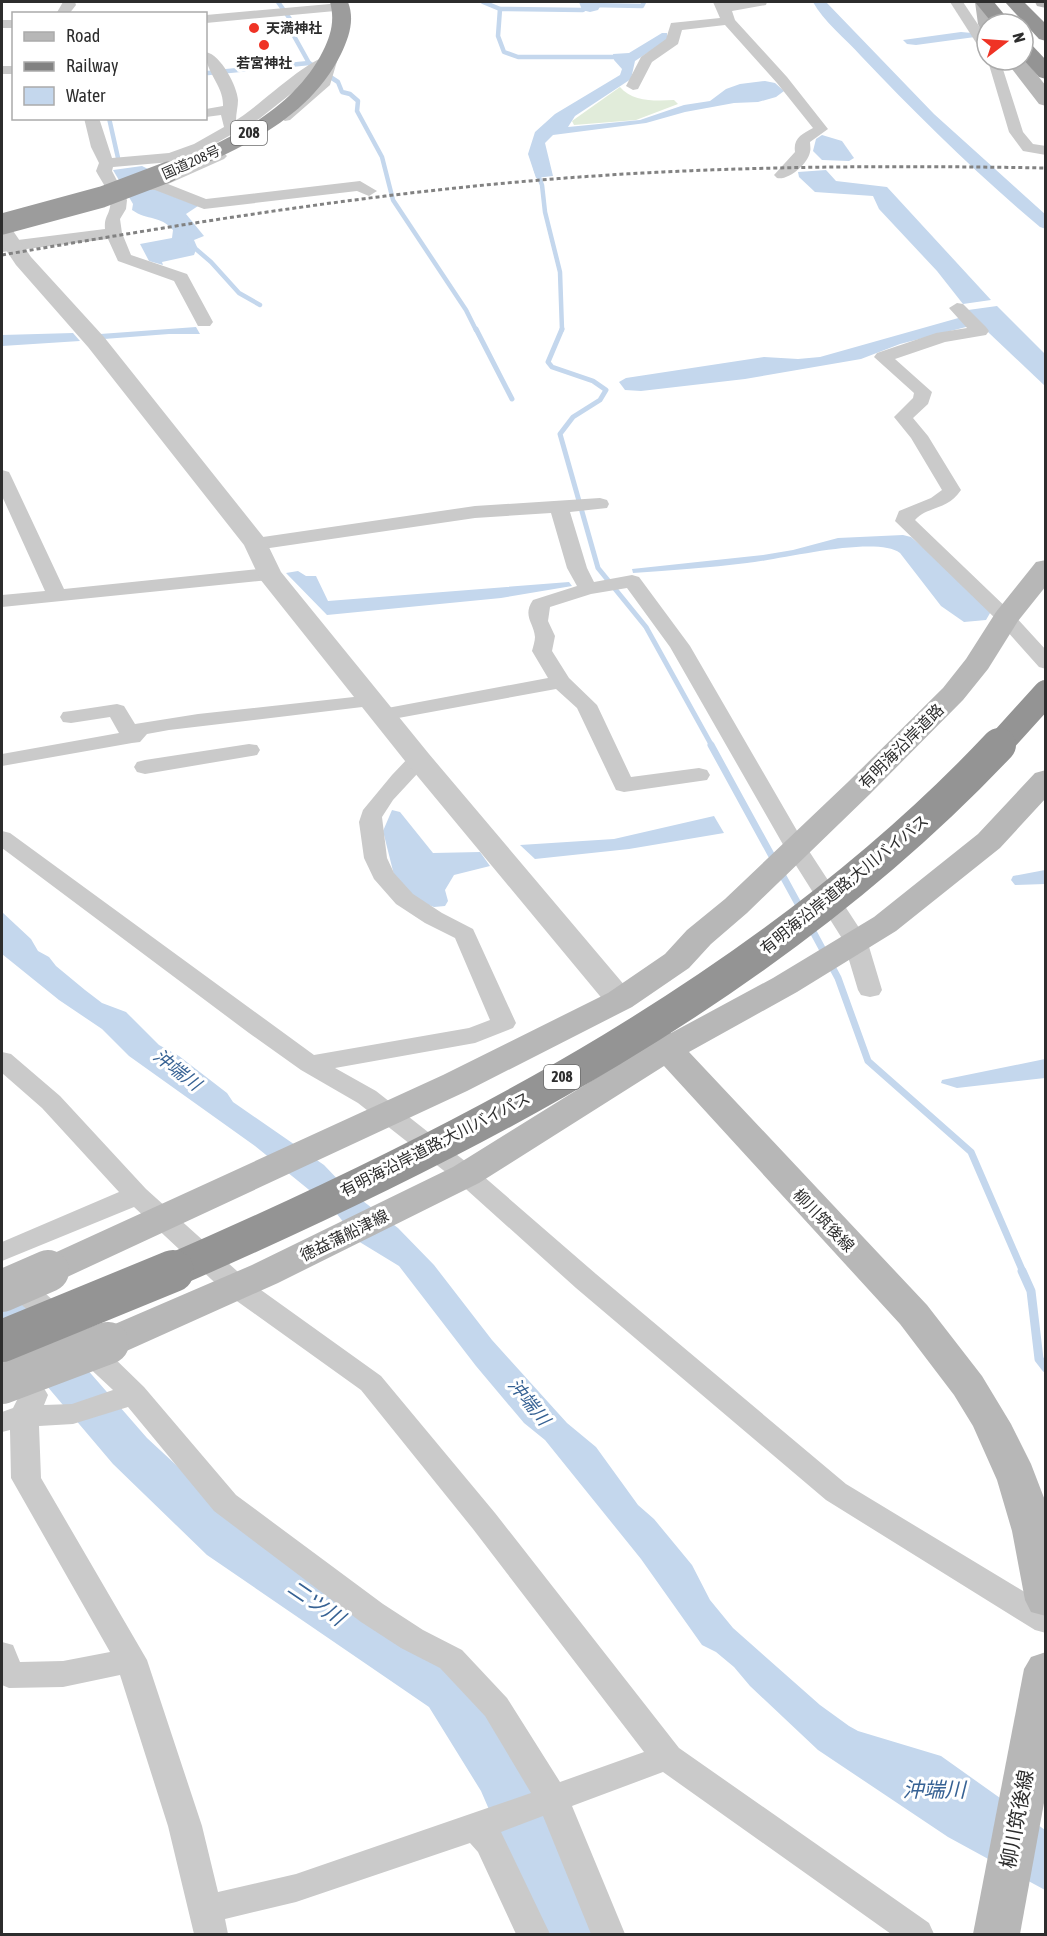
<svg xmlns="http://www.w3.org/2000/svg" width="1047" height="1936" font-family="'Asap Condensed','Noto Sans JP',sans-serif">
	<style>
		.green { fill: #e1ecda }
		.water { fill: #c4d7ed }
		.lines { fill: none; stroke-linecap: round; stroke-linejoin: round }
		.stream-far3 { stroke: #c4d7ed; stroke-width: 4.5 }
		.stream-far2 { stroke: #c4d7ed; stroke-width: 5 }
		.stream-far1 { stroke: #c4d7ed; stroke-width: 7 }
		.stream { stroke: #c4d7ed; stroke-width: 9 }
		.canal { fill: #c4d7ed; fill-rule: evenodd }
		.river { fill: #c4d7ed; fill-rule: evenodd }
		.minor { fill: #cacaca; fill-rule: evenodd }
		.tertiary { fill: #cacaca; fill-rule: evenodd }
		.secondary { fill: #b7b7b7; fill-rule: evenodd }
		.trunk { fill: #9c9c9c; fill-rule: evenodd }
		.motorway { fill: #949494; fill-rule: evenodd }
		.rail { stroke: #828282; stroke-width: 3; stroke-dasharray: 4 3; stroke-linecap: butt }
		.secondary-bridge-far1 { stroke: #b7b7b7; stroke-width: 34 }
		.secondary-bridge { stroke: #b7b7b7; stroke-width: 42 }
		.trunk-bridge { stroke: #9c9c9c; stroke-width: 21 }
		.motorway-bridge-far2 { stroke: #949494; stroke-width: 26 }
		.motorway-bridge-far1 { stroke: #949494; stroke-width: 34 }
		.motorway-bridge { stroke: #949494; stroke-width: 42 }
		.poi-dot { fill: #ef3325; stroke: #fff; stroke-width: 2 }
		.labels { text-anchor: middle; stroke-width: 6; stroke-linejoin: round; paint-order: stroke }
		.far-poi-label { font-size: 14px; font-weight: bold; fill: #2d2d2d; stroke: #fff; text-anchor: start }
		.far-street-label { font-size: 14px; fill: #2d2d2d; stroke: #fff }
		.shield { fill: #fff; stroke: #6c6c6c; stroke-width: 1.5 }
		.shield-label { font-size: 15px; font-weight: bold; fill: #2d2d2d }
		.street-label { font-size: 16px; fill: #2d2d2d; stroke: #fff }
		.water-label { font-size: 18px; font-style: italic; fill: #376294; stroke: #fff }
		.near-street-label { font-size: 20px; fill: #2d2d2d; stroke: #fff }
		.near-water-label { font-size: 21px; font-style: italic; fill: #376294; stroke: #fff }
	</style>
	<rect width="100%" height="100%" fill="#fff"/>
	<path class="green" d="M620 87C632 102 656 101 674 100L678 104 636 120 574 125 572 121Z"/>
	<g class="water">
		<polygon points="961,32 972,33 975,37 916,45 907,44 903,40"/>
		<polygon points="662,33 667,33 667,40 635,61 631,79 575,116 568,127 640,120 684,105 710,101 726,89 740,84 765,81 775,83 784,91 776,97 758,102 734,103 685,112 646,123 553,135 545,143 553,176 536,178 528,154 535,132 555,114 620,75 622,69 614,60 613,54 629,53"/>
		<polygon points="822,135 842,141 854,158 849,161 822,160 813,151 816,139"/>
		<path d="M142 166 152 171 162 192 198 206 186 214 204 236 194 240 197 247 194 255 162 262 163 265 149 261 140 244 172 238 173 230C160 215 148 221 132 210L133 204 113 170Z"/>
		<polygon points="826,170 836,181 887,187 991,300 963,304 937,271 879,209 873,196 815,192 799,177 798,172"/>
		<polygon points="997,306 1045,354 1045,386 989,333 968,310"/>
		<polygon points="962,317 967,326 966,327 900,344 861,359 745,379 641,391 625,390 619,382 626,378 764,357 798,359 820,357"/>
		<polygon points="196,327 200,334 169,334 104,339 100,334"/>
		<polygon points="73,333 80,341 2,346 2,335"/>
		<path d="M903 535 911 537 993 608 986 620 964 622 941 606 900 553C876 535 779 560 747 563 709 568 671 570 633 573L632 569 763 555 793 550 838 538Z"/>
		<polygon points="298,571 306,576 316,576 328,601 569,582 572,586 501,598 327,615 286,573"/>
		<polygon points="392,810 400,812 433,853 480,852 490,866 454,875 445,890 448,901 445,906 434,907 404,896 395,879 383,831"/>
		<polygon points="714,816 724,833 629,849 535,859 520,845 614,839"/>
		<polygon points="1045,870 1045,884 1015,885 1011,880 1013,876"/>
		<polygon points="2,912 31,939 38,951 49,957 56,966 85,990 102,1003 126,1012 159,1045 179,1056 227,1093 233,1102 324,1165 346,1188 398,1228 434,1265 492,1340 567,1423 596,1447 638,1505 654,1519 692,1565 710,1600 733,1628 820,1705 849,1726 858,1731 941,1756 1045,1830 1045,1890 948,1837 818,1750 750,1686 734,1667 716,1652 702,1645 641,1559 545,1440 524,1423 476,1366 399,1266 358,1241 337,1214 308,1189 255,1146 129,1056 102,1029 59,1000 2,954"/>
		<polygon points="1045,1059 1045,1078 957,1088 941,1083 942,1080"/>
	</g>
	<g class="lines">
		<g class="stream-far3">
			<polyline points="278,2 290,19 294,36 309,63 338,82 342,92 350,94 358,101 357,111 382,157 393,200 466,310 476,330"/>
			<polyline points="483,2 500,9 583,10 590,5 642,6 644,2"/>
			<polyline points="500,9 498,36 504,52 518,57 620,57"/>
			<polyline points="208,73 309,63"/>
			<polyline points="109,118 118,158"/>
			<polyline points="536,170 542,185 545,212 560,272 562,330"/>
			<polyline points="190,244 211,262 239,293 260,305"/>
		</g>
		<g class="stream-far2">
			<polyline points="476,329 512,399"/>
			<polyline points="562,329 548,362 552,367 593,381 606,390 600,400 573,417 560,434 598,568 646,627 712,746"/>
		</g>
		<g class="stream-far1">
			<polyline points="711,745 802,911"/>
			<polyline points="810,926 838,978 868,1061 971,1152 1023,1272"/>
		</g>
		<polyline class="stream" points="1022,1271 1031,1291 1039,1359 1046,1368"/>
		<path class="canal" d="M813 2H826L934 114 1046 215V229L1040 227C977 174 918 116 861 56 846 39 823 21 813 2Z"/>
		<g class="river">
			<polygon points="579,2 601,2 601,5 598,10 590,12 582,10"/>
			<polygon points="2,1295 31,1305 147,1438 243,1527 467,1677 524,1765 601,1934 543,1934 481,1791 429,1707 207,1555 113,1464 2,1333"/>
		</g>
		<g class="minor">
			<polygon points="63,2 75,2 76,5 69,14 56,14"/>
			<path d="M713 2 727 3 767 2 766 5 732 11 735 20 787 77 828 129 810 142C810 145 811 149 810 152 808 164 788 181 777 178L774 175 795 152C793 138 802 134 813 128L777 83 725 25 682 30 678 44 652 62 638 89 633 90 626 86 641 57 666 39 671 23 720 18Z"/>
			<polygon points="950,2 963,2 987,38 987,53 982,52"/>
			<polygon points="341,3 346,4 348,7 346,10 206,23 206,15"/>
			<rect x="2" y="20" width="12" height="8"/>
			<path d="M206 52C221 55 237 86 238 100 238 107 236 113 236 120 258 108 315 50 336 55L338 58 330 85 290 120 285 121 278 117 318 80 321 70 259 119 204 150 171 162 113 167 112 171 127 200 126 209 120 219 122 233 131 255 187 274 213 322 210 326H198L174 281 118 261 108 239 2 252V242L105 229C104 217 108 217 110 207 113 195 101 181 96 171L99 163 91 147 84 118H99L112 158 169 153 194 144 224 127 221 115 206 117V109L223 106C224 85 204 71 206 52Z"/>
			<polygon points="987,58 1000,60 1023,132 1033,144 1046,146 1046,155 1023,151 1009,132"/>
			<rect x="2" y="66" width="12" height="8"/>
			<polygon points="219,151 224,153 227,156 224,159 168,184 206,199 360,181 377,191 369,196 357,191 204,209 155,190 144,190 141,187 144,184"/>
			<path d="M957 303 963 304 986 327 989 331 986 335 945 342 895 359 932 392 928 404 913 418 928 436 961 490C947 511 927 506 915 520L1013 614 1046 650V669L1039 667 999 622 895 521 899 511 931 498 942 490 911 438 894 417 913 398 914 393 874 357 877 353 936 333 967 328 949 308Z"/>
			<polygon points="2,470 9,472 11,476 64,589 269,568 276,570 279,574 276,578 269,580 2,607 2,595 45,591 2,496"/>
			<path d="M600 498 607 500 609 504 607 508 570 512 587 568 594 582 632 575 639 577 690 646 807 848 867 940 882 990 879 995 870 997 861 995 858 990 843 940 785 848 670 647 627 588 591 594 550 607 548 621 555 636 552 651 569 678 597 705 631 777 699 768 707 770 710 775 707 780 624 792 616 790 577 708 556 689 382 721 374 720 371 715 374 710 382 709 548 678 532 651C533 647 535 641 535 637 534 623 522 616 533 600L577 586 567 568 551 513 475 518 256 550 249 548 246 544 249 540 256 538 475 506Z"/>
			<polygon points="372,695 379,697 383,701 379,705 169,730 147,734 140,742 132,743 2,766 2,754 119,733 110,717 71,723 63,722 60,717 63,712 71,711 117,704 124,706 135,724 198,714"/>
			<polygon points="249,744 257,745 260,750 257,755 145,774 137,772 134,767 137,762 145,760"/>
			<polygon points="419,753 427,755 430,760 393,800 382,817 387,858 394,873 413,894 442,913 473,929 516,1023 513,1028 475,1043 335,1068 376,1091 475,1169 596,1274 846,1484 1046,1605 1046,1633 1035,1630 826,1500 576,1288 457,1181 358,1103 301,1070 249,1033 2,848 2,831 10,833 314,1055 469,1028 490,1020 455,938 425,923 396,904 374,879 364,858 359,822 363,810 392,775 411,755"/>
			<path d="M2 1052 11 1054 60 1096 146 1189 247 1280 381 1376 495 1513 679 1748 929 1923 934 1934H891L663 1772 572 1806 625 1934H591L543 1816 501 1832 550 1934H516L478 1852 470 1843 296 1902 225 1919 228 1934H194L168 1826 120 1675 63 1687 9 1688 2 1685V1642L13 1645 20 1662 63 1661 110 1652 11 1478 10 1430 2 1432V1412L13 1408 19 1396 2 1373V1361C23 1351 38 1378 48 1395L44 1405 72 1404 113 1390 9 1293 2 1289V1274L9 1272 29 1279 72 1317 144 1387 236 1495 383 1604 423 1630 462 1650 507 1698 560 1782 644 1752 473 1529 361 1390 227 1294 134 1207 2 1261V1242L119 1192 42 1108 2 1073ZM128 1407 214 1511 361 1622 401 1648 440 1668 485 1716 531 1793 296 1874 218 1892 202 1826 147 1660 41 1478 39 1426 73 1424Z"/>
		</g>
		<polygon class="tertiary" points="2,223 9,225 31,257 104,337 265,539 281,572 429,754 631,993 635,1000 631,1007 620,1009 609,1007 409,766 260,579 244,545 88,347 16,265 2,244"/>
		<g class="secondary">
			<polygon points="975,2 993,2 996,24 987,24 987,30 980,28 978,24"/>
			<polygon points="1035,2 1046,2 1046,8 1037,6"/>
			<polygon points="1023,57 1046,86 1046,106 1039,104 1005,60 1023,60"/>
			<polygon points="1046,560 1046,586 1018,621 988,669 963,700 870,794 747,913 711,944 689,968 632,1007 467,1091 65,1278 52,1282 39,1278 33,1269 39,1260 443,1075 608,993 665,954 687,930 725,899 848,782 943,688 966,659 996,612 1036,562"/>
			<path d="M1046 770V798L1000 848 896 931 797 992 689 1052 927 1305 982 1376 1011 1424 1031 1464 1046 1503V1616L1031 1612 1025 1600 1012 1531 997 1480 973 1426 954 1395 900 1324 664 1066 479 1183 278 1283 122 1353 108 1357 94 1353 89 1343 94 1333 252 1265 453 1167 646 1047 635 1033 640 1026C654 1022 661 1023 671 1033L773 978 874 917 978 834 1035 773Z"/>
			<polygon points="1046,1652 1046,1792 1020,1934 973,1934 1024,1669 1031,1657"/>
		</g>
		<path class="trunk" d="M330 2H348C355 20 349 37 341 54 309 119 239 150 175 176L168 178 161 176 157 172 161 168C222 143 292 113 323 51 331 35 335 20 330 2Z"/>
		<g class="motorway">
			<polygon points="975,2 994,2 1012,24 993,24"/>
			<polygon points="1005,2 1024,2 1046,24 1046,41 1039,39"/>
			<polygon points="1023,41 1030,43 1046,60 1046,79 1039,77 1023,59"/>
		</g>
		<path class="rail" d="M2 255C177 225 352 196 529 181 701 166 874 165 1046 168"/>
		<polyline class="secondary-bridge-far1" points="44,1272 52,1269"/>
		<g class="secondary-bridge">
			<polyline points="2,1291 48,1271"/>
			<polyline points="2,1383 108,1343"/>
		</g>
		<polyline class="trunk-bridge" points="2,224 102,197 168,172"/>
		<polyline class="motorway-bridge-far2" points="998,746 1046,693"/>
		<path class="motorway-bridge-far1" d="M169 1272C467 1143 774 984 999 745"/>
		<polyline class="motorway-bridge" points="2,1341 173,1271"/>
	</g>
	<g class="poi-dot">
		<circle cx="254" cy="28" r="6"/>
		<circle cx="264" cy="45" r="6"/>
	</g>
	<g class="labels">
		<g class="far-poi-label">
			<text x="266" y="33">天満神社</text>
			<text x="264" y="68" text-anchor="middle">若宮神社</text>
		</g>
		<g class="far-street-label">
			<text transform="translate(191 162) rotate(-24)" y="5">国道208号</text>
		</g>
		<g class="shield">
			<rect x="231" y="121" width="36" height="24" rx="4.5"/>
			<rect x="544" y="1065" width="36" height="24" rx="4.5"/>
		</g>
		<g class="shield-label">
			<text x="249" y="138">208</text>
			<text x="562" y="1082">208</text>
		</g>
		<g class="street-label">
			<text transform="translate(901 746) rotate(-45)" y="6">有明海沿岸道路</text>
			<text transform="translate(844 884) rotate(-39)" y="6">有明海沿岸道路;大川バイパス</text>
			<text transform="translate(435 1144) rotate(-27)" y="6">有明海沿岸道路;大川バイパス</text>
			<text transform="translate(824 1220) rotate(46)" y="6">柳川筑後線</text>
			<text transform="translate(344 1235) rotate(-26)" y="6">徳益蒲船津線</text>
		</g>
		<g class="water-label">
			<text transform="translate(177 1070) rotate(38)" y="6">沖端川</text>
			<text transform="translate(529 1402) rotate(51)" y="6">沖端川</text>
		</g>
		<g class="near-street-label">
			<text transform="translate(1017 1819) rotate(-79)" y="7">柳川筑後線</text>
		</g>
		<g class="near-water-label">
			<text transform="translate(316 1603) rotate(34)" y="7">二ツ川</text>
			<text x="934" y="1797">沖端川</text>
		</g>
	</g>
	<rect width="1047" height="1936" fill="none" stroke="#2d2d2d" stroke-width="6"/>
	<rect x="12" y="12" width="195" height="108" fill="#ffffff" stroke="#ababab" stroke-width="1.5"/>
	<rect x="24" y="32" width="30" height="9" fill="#b7b7b7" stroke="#ababab" stroke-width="1.5"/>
	<text x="66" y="42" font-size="18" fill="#2d2d2d">Road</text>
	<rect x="24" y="62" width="30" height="9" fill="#828282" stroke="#ababab" stroke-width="1.5"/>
	<text x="66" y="72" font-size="18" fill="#2d2d2d">Railway</text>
	<rect x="24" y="87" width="30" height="18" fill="#c4d7ed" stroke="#ababab" stroke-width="1.5"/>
	<text x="66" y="102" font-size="18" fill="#2d2d2d">Water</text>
	<g transform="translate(1005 42) rotate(73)"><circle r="28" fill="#ffffff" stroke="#ababab" stroke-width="1.5"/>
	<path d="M0-4.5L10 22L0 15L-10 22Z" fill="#ef3325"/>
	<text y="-9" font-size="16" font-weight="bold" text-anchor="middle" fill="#2d2d2d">N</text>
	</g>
</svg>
